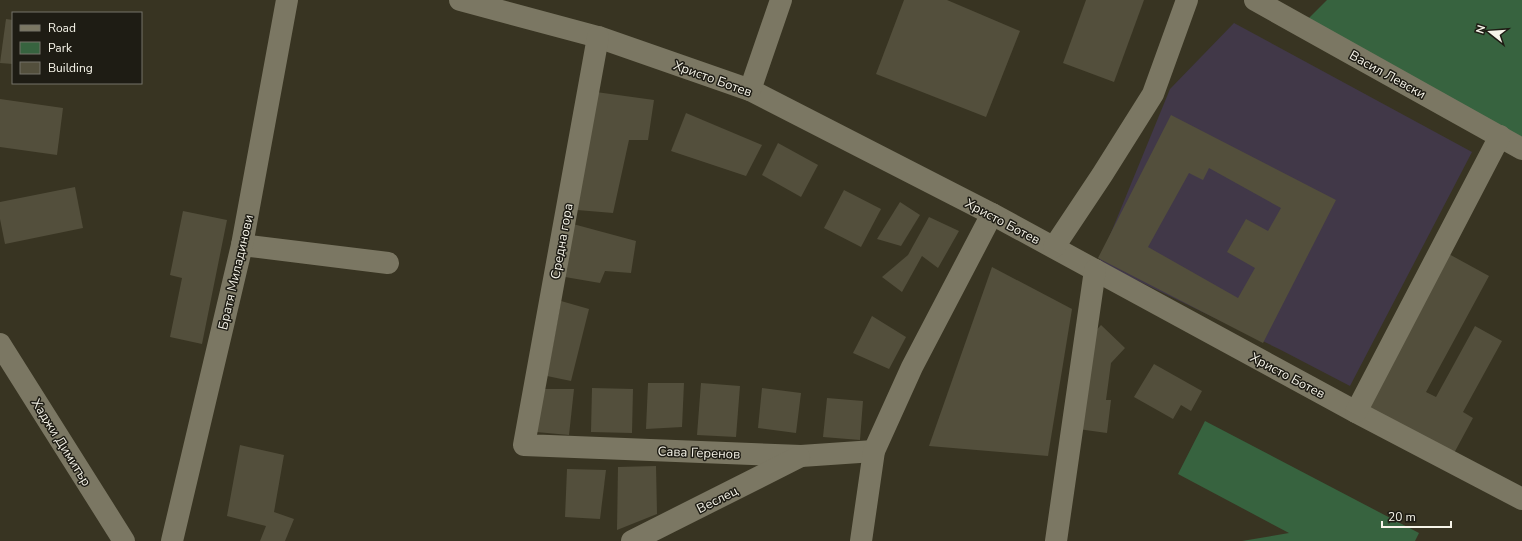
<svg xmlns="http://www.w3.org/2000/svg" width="1522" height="541" font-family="'Nunito Sans',sans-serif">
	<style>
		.education { fill: #413848 }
		.green { fill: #37633f }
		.building { fill: #534f3c; fill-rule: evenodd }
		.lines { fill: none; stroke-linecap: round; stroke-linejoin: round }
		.minor { stroke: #7b7763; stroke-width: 22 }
		.labels { text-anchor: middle; stroke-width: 3; stroke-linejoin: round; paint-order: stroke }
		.street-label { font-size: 13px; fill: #f6f4e9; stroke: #1e1c14 }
	</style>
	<rect width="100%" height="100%" fill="#383422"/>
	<polygon class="education" points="1234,23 1472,152 1350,386 1279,349 1099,262 1170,89"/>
	<g class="green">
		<polygon points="1327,0 1522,0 1522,137 1301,26"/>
		<polygon points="1205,421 1419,533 1415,541 1242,541 1289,533 1178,474"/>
	</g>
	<g class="building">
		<polygon points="904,0 947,0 1020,31 986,117 876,74"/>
		<polygon points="1086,0 1144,0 1114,82 1063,63"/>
		<polygon points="6,19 13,20 13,64 0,63"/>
		<polygon points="596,92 654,100 648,140 629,140 613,213 577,210"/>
		<polygon points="0,99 63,108 57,155 0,147"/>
		<polygon points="686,113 762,145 746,176 671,151"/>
		<path d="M1171 115 1336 200 1263 343 1098 258ZM1209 168 1281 208 1268 231 1246 219 1227 252 1255 268 1238 298 1148 247 1189 173 1203 180Z"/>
		<polygon points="778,143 818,165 801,197 762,175"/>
		<polygon points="75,187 83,228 5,244 0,219 0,202"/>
		<polygon points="844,190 881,209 861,247 824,228"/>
		<polygon points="900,202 920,215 901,246 877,239"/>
		<polygon points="183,211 227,220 202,344 170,337 182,278 170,275"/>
		<polygon points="929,217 959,231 938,268 922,256 902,292 882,277 908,255"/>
		<polygon points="573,224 636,241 631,273 605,271 600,283 565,277"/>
		<polygon points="1447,253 1489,276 1426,392 1436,397 1475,326 1502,341 1463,412 1473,418 1453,455 1364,406"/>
		<polygon points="992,267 1072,309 1048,456 929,446"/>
		<polygon points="561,301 589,309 571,381 547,376"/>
		<polygon points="872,316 906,337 889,369 853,353"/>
		<polygon points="1101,325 1125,348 1111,363 1106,400 1111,400 1107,433 1078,429 1090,337"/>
		<polygon points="1154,364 1202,391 1191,411 1181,405 1173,419 1134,397"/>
		<polygon points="648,383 684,383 682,427 646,429"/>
		<polygon points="701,383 740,386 736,437 697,435"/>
		<polygon points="592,388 633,389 632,433 591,432"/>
		<polygon points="762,388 801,393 796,433 758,428"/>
		<polygon points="543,389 574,389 569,435 536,432"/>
		<polygon points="827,398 863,401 860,440 823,437"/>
		<polygon points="240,445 284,455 274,512 294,519 285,541 260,541 266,526 227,516"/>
		<polygon points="656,466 657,514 617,530 618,467"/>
		<polygon points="567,469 606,470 600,519 565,517"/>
	</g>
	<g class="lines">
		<g class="minor">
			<polyline points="460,0 598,37 750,90 992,214 1356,412 1522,499"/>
			<polyline points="1255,0 1522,149"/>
			<polyline points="598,37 524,445 801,456 874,451"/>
			<polyline points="750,90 781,0"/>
			<polyline points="242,245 388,263"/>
			<polyline points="1054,247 1102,175 1153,94 1187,0"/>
			<polyline points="0,344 124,541"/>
			<polyline points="1356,412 1500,136"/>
			<polyline points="172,541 242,245 287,0"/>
			<polyline points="632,541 799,457"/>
			<polyline points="861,541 874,451 912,367 992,214"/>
			<polyline points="1056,541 1095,270"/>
		</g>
	</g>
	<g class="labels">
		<g class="street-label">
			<text transform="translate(1388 74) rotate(29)" y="5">Васил Левски</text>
			<text transform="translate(713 78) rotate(20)" y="5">Христо Ботев</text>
			<text transform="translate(1003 221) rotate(28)" y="5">Христо Ботев</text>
			<text transform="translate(561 241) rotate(-80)" y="5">Средна гора</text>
			<text transform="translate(235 272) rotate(-77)" y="5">Братя Миладинови</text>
			<text transform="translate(1288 375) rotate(28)" y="5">Христо Ботев</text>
			<text transform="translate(62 442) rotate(58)" y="5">Хаджи Димитър</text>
			<text transform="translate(699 452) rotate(2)" y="5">Сава Геренов</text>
			<text transform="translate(717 499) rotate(-27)" y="5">Веслец</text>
		</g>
	</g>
	<rect x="12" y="12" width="130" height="72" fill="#1e1c14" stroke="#747269"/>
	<rect x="20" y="25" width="20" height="6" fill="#7b7763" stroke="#747269"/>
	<text x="48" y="32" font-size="12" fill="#f6f4e9">Road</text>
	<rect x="20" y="42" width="20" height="12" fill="#37633f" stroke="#747269"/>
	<text x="48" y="52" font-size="12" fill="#f6f4e9">Park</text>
	<rect x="20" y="62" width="20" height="12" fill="#534f3c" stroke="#747269"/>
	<text x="48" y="72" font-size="12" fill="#f6f4e9">Building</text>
	<g transform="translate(1490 32) rotate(287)" stroke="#1e1c14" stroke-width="3" paint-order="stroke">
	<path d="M0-3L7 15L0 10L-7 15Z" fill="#f6f4e9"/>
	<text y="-6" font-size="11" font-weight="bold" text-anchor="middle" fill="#f6f4e9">N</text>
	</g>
	<path d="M1382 521v6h69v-6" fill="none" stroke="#f6f4e9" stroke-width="2"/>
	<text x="1388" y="521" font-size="12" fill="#f6f4e9" stroke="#1e1c14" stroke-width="3" paint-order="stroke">20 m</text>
</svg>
